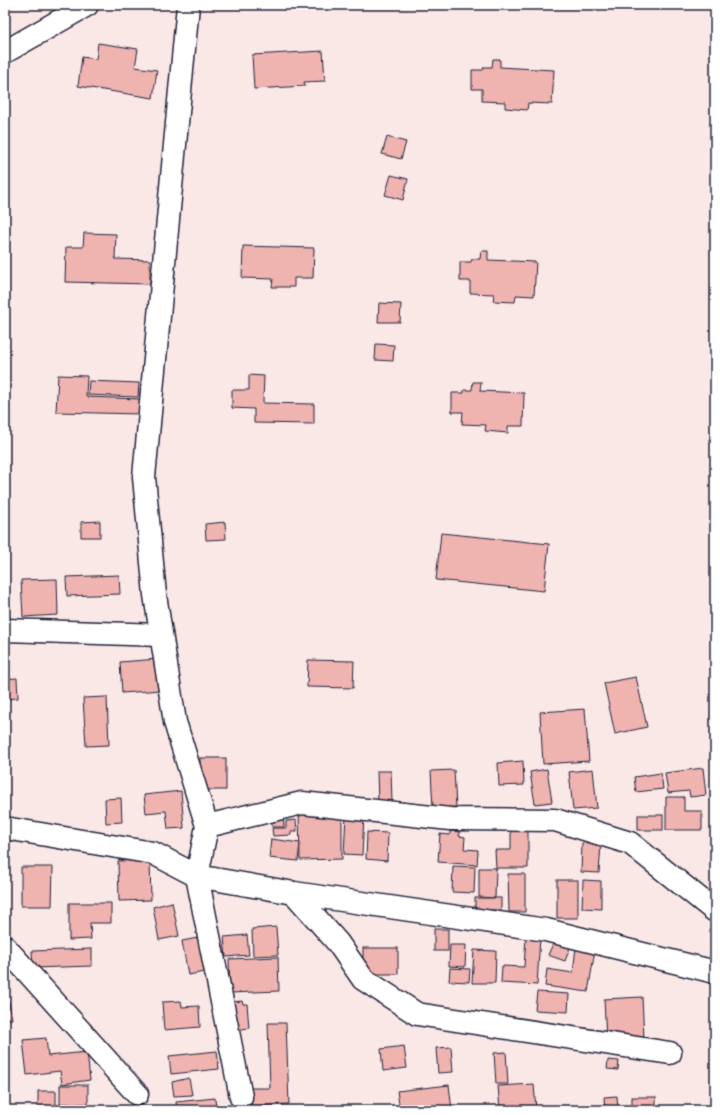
<svg xmlns="http://www.w3.org/2000/svg" width="720" height="1115" font-family="'Architects Daughter',sans-serif">
	<style>
		.building { fill: #efb3b0; stroke: #22223b }
		.lines { fill: none; stroke-linecap: round; stroke-linejoin: round }
		.minor-casing { stroke: #22223b; stroke-width: 25 }
		.minor { stroke: #fff; stroke-width: 22 }
	</style>
	<rect width="100%" height="100%" fill="#fae8e7"/>
	<filter id="ink" filterUnits="userSpaceOnUse"><feTurbulence type="fractalNoise" baseFrequency=".025" numOctaves="2"/><feDisplacementMap in="SourceGraphic" scale="8" xChannelSelector="R" yChannelSelector="G"/><feConvolveMatrix kernelMatrix="1 2 1 2 8 2 1 2 1" color-interpolation-filters="sRGB"/></filter>
	<g filter="url(#ink)">
		<g class="building">
			<polygon points="98,43 138,49 135,67 157,70 153,98 78,86 82,57 96,59"/>
			<polygon points="323,51 325,81 304,82 305,86 254,89 252,55"/>
			<polygon points="493,59 500,59 500,67 554,70 552,104 528,103 527,110 505,108 505,102 482,101 482,89 472,89 472,70 483,70 484,67 492,67"/>
			<polygon points="387,137 406,142 401,159 382,154"/>
			<polygon points="391,175 408,179 403,200 385,195"/>
			<polygon points="84,233 116,234 115,259 150,260 150,284 65,282 66,247 83,247"/>
			<polygon points="243,246 314,248 313,278 294,278 294,287 272,287 273,279 242,278"/>
			<polygon points="481,251 488,251 488,260 536,262 534,296 516,295 515,302 493,301 494,294 470,293 470,281 460,281 460,262 471,262 472,259 480,259"/>
			<polygon points="379,303 401,304 400,322 378,322"/>
			<polygon points="376,344 394,345 393,361 375,360"/>
			<polygon points="58,375 87,376 86,397 140,399 139,414 56,412"/>
			<polygon points="249,375 264,376 263,403 314,404 314,424 254,423 254,409 232,408 232,390 249,390"/>
			<polygon points="89,381 139,383 138,397 88,395"/>
			<polygon points="473,382 481,382 480,391 524,393 523,426 508,426 508,433 485,431 486,425 462,424 463,412 452,412 452,393 464,393 464,390 472,390"/>
			<polygon points="100,521 100,537 81,537 81,522"/>
			<polygon points="225,522 226,539 206,540 205,524"/>
			<polygon points="441,533 549,544 544,591 436,580"/>
			<polygon points="119,575 120,594 67,596 66,577"/>
			<polygon points="57,579 58,615 23,617 21,580"/>
			<polygon points="158,659 161,690 122,693 120,662"/>
			<polygon points="308,660 354,661 353,688 307,687"/>
			<polygon points="636,677 647,727 615,734 604,683"/>
			<polygon points="17,678 18,698 5,699 5,679"/>
			<polygon points="107,697 109,745 86,746 83,698"/>
			<polygon points="585,709 589,761 543,764 540,712"/>
			<rect x="200" y="758" width="26" height="32"/>
			<polygon points="523,761 524,785 499,786 498,763"/>
			<polygon points="703,768 706,795 690,797 689,791 668,793 665,773"/>
			<polygon points="547,769 552,802 535,804 530,772"/>
			<polygon points="593,769 597,808 573,810 569,772"/>
			<polygon points="454,770 456,807 433,808 431,771"/>
			<polygon points="377,771 391,771 392,802 378,803"/>
			<polygon points="661,773 663,789 636,792 634,777"/>
			<polygon points="181,791 184,828 168,829 166,811 146,813 144,795"/>
			<polygon points="666,797 684,797 684,811 702,811 702,830 666,830"/>
			<polygon points="121,798 122,822 106,823 105,799"/>
			<polygon points="283,811 284,827 272,827 271,812"/>
			<polygon points="299,811 342,811 342,859 300,860"/>
			<polygon points="346,815 364,816 362,855 344,854"/>
			<rect x="638" y="815" width="25" height="15"/>
			<polygon points="296,820 297,831 291,831 291,835 273,836 272,828 286,828 286,821"/>
			<polygon points="511,827 528,827 528,868 496,868 495,850 511,850"/>
			<polygon points="450,831 460,832 459,836 465,837 464,849 478,850 477,865 438,862 440,834 450,835"/>
			<polygon points="367,832 388,833 387,861 366,859"/>
			<polygon points="271,839 300,843 298,861 269,858"/>
			<polygon points="582,843 601,844 599,873 581,872"/>
			<polygon points="150,860 151,900 119,901 118,861"/>
			<polygon points="453,866 475,867 474,893 452,892"/>
			<polygon points="21,867 53,867 52,906 21,906"/>
			<polygon points="479,868 496,868 495,898 479,897"/>
			<polygon points="508,874 525,874 525,912 509,912"/>
			<rect x="557" y="880" width="21" height="38"/>
			<polygon points="583,880 601,881 601,909 582,908"/>
			<rect x="475" y="898" width="26" height="12"/>
			<polygon points="172,902 179,936 159,940 153,907"/>
			<polygon points="69,903 111,903 111,923 90,923 91,939 69,940"/>
			<polygon points="276,927 278,955 253,956 252,929"/>
			<rect x="434" y="929" width="14" height="22"/>
			<polygon points="247,935 249,955 226,957 224,937"/>
			<polygon points="203,937 210,971 188,975 182,941"/>
			<polygon points="526,937 540,937 537,985 501,983 502,966 524,967"/>
			<polygon points="555,939 571,945 565,961 548,955"/>
			<polygon points="450,945 466,945 465,967 449,966"/>
			<polygon points="576,947 595,950 588,992 545,986 547,969 573,973"/>
			<rect x="363" y="948" width="35" height="26"/>
			<polygon points="92,949 92,966 33,968 32,951"/>
			<polygon points="474,950 496,951 495,983 472,983"/>
			<polygon points="278,957 279,991 230,993 229,959"/>
			<polygon points="450,968 470,969 469,982 449,981"/>
			<polygon points="537,992 569,994 568,1012 535,1010"/>
			<polygon points="642,997 644,1038 606,1040 604,999"/>
			<polygon points="181,1001 182,1007 199,1006 200,1027 164,1030 162,1002"/>
			<polygon points="242,1001 243,1004 247,1004 249,1028 235,1030 232,1002"/>
			<polygon points="9,1002 12,1019 5,1020 5,1003"/>
			<polygon points="268,1023 286,1023 289,1104 252,1106 251,1088 270,1088"/>
			<polygon points="46,1038 48,1056 87,1052 90,1080 62,1084 60,1071 27,1075 23,1040"/>
			<polygon points="404,1046 407,1068 383,1071 381,1049"/>
			<polygon points="451,1047 453,1072 438,1073 436,1048"/>
			<polygon points="217,1051 219,1069 171,1074 169,1056"/>
			<polygon points="506,1052 508,1084 496,1084 494,1053"/>
			<polygon points="608,1060 619,1061 618,1070 607,1069"/>
			<polygon points="189,1078 192,1095 174,1096 172,1082"/>
			<polygon points="534,1084 536,1110 500,1110 498,1086"/>
			<rect x="60" y="1085" width="28" height="19"/>
			<polygon points="449,1085 452,1110 400,1110 397,1091"/>
			<rect x="38" y="1091" width="18" height="19"/>
			<polygon points="617,1096 618,1110 605,1110 604,1097"/>
			<rect x="632" y="1097" width="24" height="13"/>
			<polygon points="215,1098 216,1110 177,1110 176,1102"/>
		</g>
		<g class="lines">
			<defs>
				<g id="minor">
					<polyline points="188,5 144,477 155,595 175,722 207,826 197,876 241,1097"/>
					<polyline points="5,52 87,5"/>
					<polyline points="5,630 161,635"/>
					<polyline points="207,826 302,803 450,819 555,820 630,843 715,911"/>
					<polyline points="5,828 153,853 197,876 294,893 546,930 715,972"/>
					<polyline points="294,893 338,943 363,979 417,1014 670,1053"/>
					<polyline points="5,947 137,1094"/>
				</g>
			</defs>
			<use href="#minor" class="minor-casing"/>
			<use href="#minor" class="minor"/>
		</g>
	</g>
	<rect width="720" height="1115" fill="none" stroke="#fff" stroke-width="20"/>
	<rect x="10" y="10" width="700" height="1095" fill="none" stroke="#22223b" stroke-width="1.5" filter="url(#ink)"/>
</svg>
